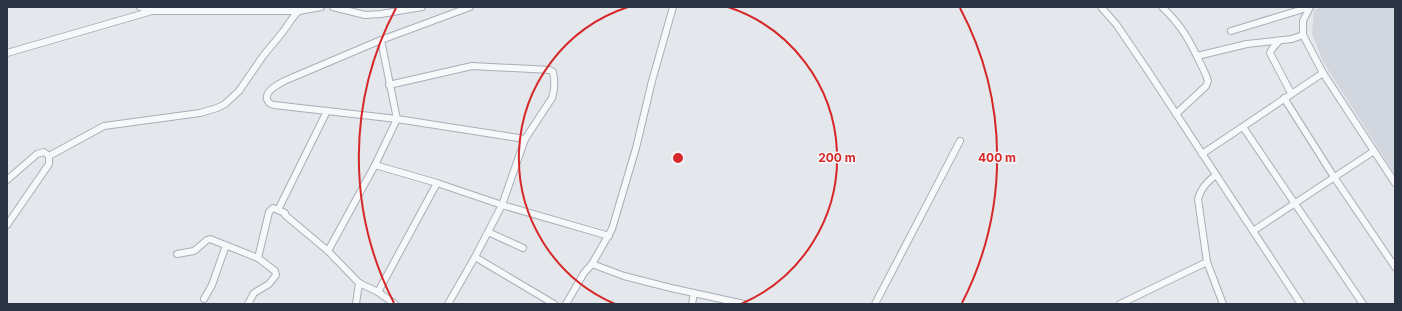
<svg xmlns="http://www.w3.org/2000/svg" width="1402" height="311" font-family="Inter,sans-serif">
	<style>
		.built { fill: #d2d6de }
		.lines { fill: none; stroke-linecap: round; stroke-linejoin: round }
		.street-casing { stroke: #a9aeb7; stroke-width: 8 }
		.street { stroke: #f7f8fa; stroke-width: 6 }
		.ring { fill: none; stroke: #d62828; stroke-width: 2 }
		.centre { fill: #d62828; stroke: #f4f6f9; stroke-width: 2 }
		.ring-label { font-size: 12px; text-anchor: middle; font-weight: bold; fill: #d62828; stroke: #f4f6f9; stroke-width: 3; stroke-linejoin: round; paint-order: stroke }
	</style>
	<rect width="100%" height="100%" fill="#e4e7ec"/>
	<polygon class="built" points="1320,7 1395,7 1395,174 1323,62 1312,33 1314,11"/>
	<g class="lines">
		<defs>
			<g id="street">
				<polyline points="140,7 152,11"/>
				<polyline points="333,7 365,15 381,14 422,7"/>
				<path d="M470 7 381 40 296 76C288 79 264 89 267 99 268 103 270 104 274 105L397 119 525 139"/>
				<polyline points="673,7 652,81 636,148 612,229 592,264 624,276 671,288 744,304"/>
				<polyline points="1101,7 1116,24 1146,68 1301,304"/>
				<path d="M1162 7C1185 28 1193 48 1206 75L1208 81 1206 86 1176 114"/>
				<polyline points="1310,7 1303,21 1303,35 1323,73 1395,183"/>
				<polyline points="1231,31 1310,7"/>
				<polyline points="1279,41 1272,49 1270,53 1291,93"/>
				<polyline points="7,53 152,11 299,11"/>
				<polyline points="1197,56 1247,44 1292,39 1303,35"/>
				<path d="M389 85 472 66 550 70 553 72C555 81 555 89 552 98L525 139 502 205 475 257 448 304"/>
				<polyline points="1284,98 1334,177 1395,267"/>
				<polyline points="327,111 278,210 285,213 285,215 328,251 359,283 378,292 395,304"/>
				<polyline points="1243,127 1363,304"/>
				<polyline points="1202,154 1323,73"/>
				<polyline points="49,156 104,126 200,113 217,108 225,104 239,91 263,56 282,33 294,16 299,11 321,7"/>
				<polyline points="375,165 437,183 502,205 609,236"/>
				<path d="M1216 175C1207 182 1201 188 1198 199L1207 262 1223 304"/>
				<polyline points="7,180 37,154 44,152 49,156"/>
				<polyline points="7,225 49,164 49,156"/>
				<polyline points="1253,231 1374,151"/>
				<polyline points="488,232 523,248"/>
				<polyline points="328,251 375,165 397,119 381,40"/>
				<polyline points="177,254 194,251 207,240 210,239 258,258 275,271 276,275 269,284 254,293 248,304"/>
				<polyline points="475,257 554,304"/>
				<polyline points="258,258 269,212 273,208 278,210"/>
				<polyline points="378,292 437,183"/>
				<polyline points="204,299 212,285 226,245"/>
				<polyline points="356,304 359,283"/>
				<polyline points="566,304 584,273 592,264"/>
				<polyline points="692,304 694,293"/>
				<polyline points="875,304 960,141"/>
				<polyline points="1120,304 1207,262"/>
			</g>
		</defs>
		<use href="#street" class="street-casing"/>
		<use href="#street" class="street"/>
	</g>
	<g class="ring">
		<path d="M615 304A159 159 0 0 1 628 7M728 7A159 159 0 0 1 741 304"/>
		<path d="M394 303A319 319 0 0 1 396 8M960 8A319 319 0 0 1 962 303"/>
	</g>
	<circle cx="678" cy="158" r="6" class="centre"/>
	<g class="ring-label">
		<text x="837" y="162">200 m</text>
		<text x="997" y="162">400 m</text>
	</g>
	<rect width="1402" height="311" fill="none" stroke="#2b3445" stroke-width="16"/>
</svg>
